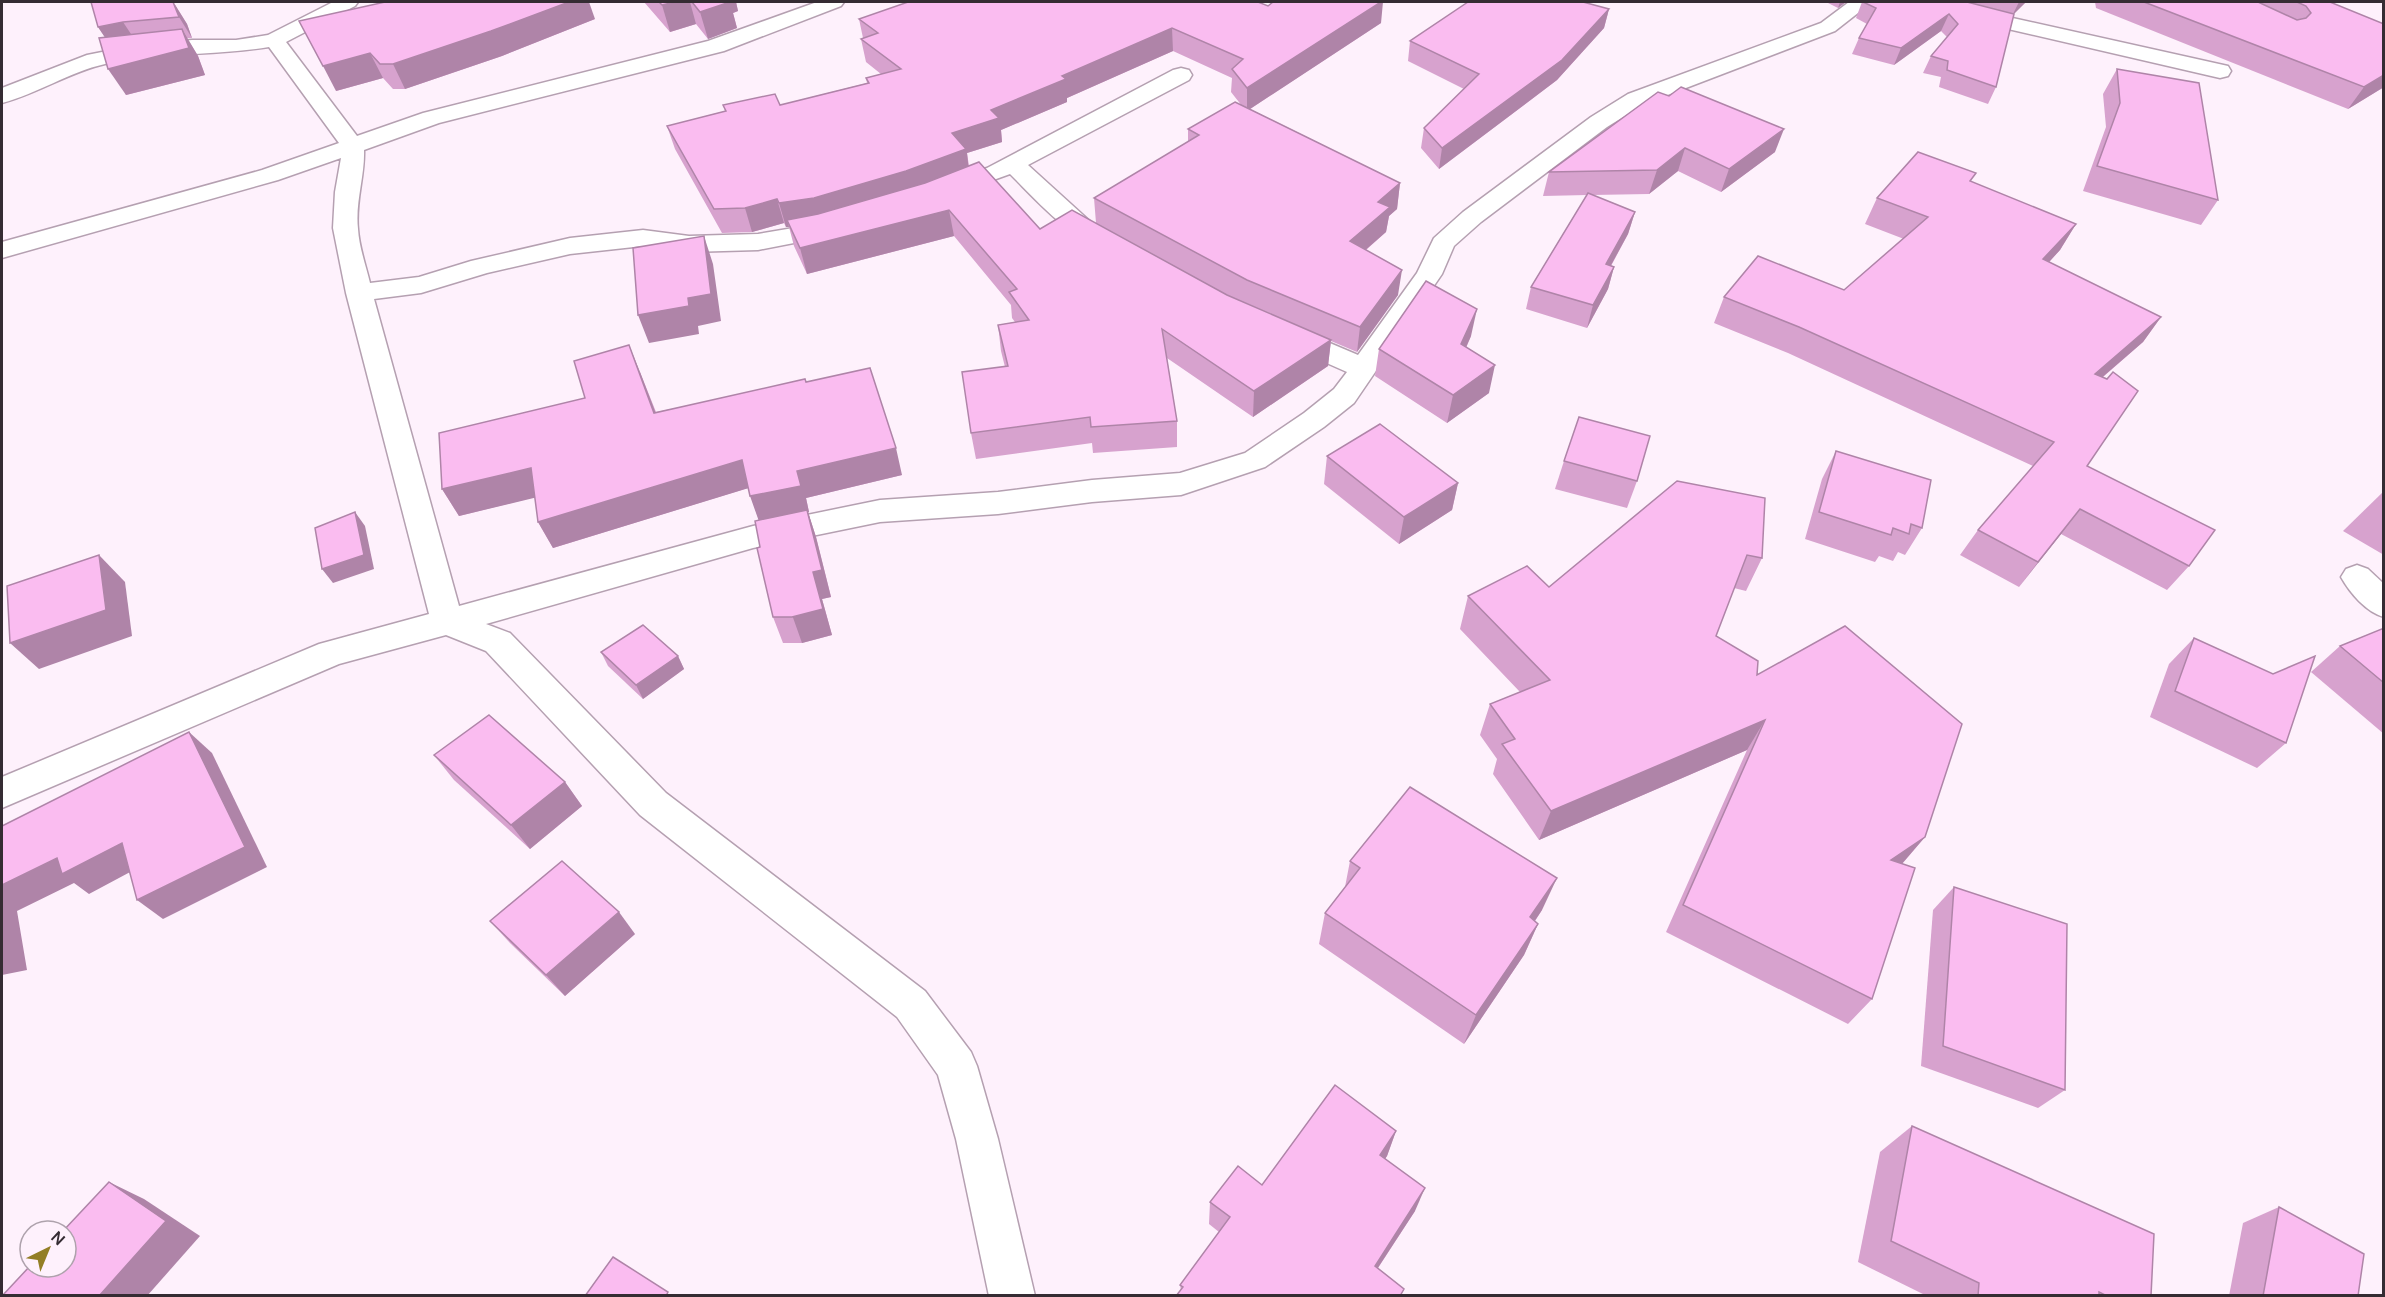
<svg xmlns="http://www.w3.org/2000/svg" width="2385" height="1297" font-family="Manrope,sans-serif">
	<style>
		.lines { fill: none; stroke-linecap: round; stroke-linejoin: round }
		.minor-casing { stroke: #b5a0b1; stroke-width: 3 }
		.minor { fill: #fff; fill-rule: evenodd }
		.wall { fill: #d7a2ce; fill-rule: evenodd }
		.shaded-wall { fill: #af84a8 }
		.building { fill: #fabcf0; stroke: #af84a8; stroke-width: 1.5 }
	</style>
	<rect width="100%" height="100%" fill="#fef1fc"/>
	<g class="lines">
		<defs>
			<g id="minor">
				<path d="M333 2H358L355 6 286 42 357 136 423 113 708 41 817 2H844L841 6 724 51 439 123 364 150C365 176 355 202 358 229 359 247 366 266 370 283L419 277 471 261 570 238 643 230 689 236 758 234 835 221 844 223 847 228 844 233 835 235 758 250 689 252 643 246 570 254 487 273 421 293 374 299 459 606 753 526 880 500 998 492 1092 480 1180 473 1245 453 1304 413 1334 389 1347 372 1279 342 1276 336 1279 330 1289 327 1299 330 1358 355 1417 273 1434 238 1463 212 1591 117 1628 94 1821 23 1849 2H1872L1835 31 1644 104 1607 127 1481 222 1454 246 1442 274 1354 403 1324 427 1265 467 1181 495 1092 502 998 514 880 522 753 548 486 624 510 633 666 793 925 991 971 1052 977 1066 998 1139 1035 1296H989L956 1139 938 1075 897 1017 640 815 486 651 446 635 339 664 2 808V777L319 644 429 614 346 293 333 228 335 192 341 158 278 180 2 258V242L262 170 339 143 269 47C214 56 159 52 105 64 69 72 37 94 2 103V88L87 55 137 45 192 40H236L268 35Z"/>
				<polygon points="1922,2 1953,2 1999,15 2228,66 2231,71 2228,76 2220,78 1995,26 1925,6"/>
				<path d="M1181 68 1189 70 1192 75 1189 80 1028 165 1093 224 1111 234 1115 239 1111 244C1080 252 1032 195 1010 174L949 196 940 194 937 189 940 184 987 168 1173 70Z"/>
				<path d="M2357 565 2368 569 2384 584V617C2366 612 2350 593 2341 577L2346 569Z"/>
			</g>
		</defs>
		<use href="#minor" class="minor-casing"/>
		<use href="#minor" class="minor"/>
	</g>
	<g class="wall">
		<polygon points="173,2 187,24 192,38 187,38 198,56 205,75 126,95 105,37 98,27"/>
		<polygon points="385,2 595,19 502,56 405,89 393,89 383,78 336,91"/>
		<polygon points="644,2 736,2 738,11 733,13 737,28 708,39 696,24 670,32"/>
		<polygon points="1826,2 1846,2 1838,8"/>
		<polygon points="1862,2 2026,2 2013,14 1996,87 1988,104 1939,87 1941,77 1923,73 1931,56 1947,37 1941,31 1894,65 1852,54 1859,38 1867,24 1856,18"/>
		<polygon points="2095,2 2330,2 2384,87 2348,109 2096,8"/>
		<path d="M1268 6 1381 23 1250 109 1400 183 1397 209 1389 216 1386 232 1366 250 1398 295 1357 352 1331 341 1328 366 1253 417 1167 358 1177 421V447L1093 453 1092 443 976 459 971 433 1005 367 1001 351 998 325 1015 322 1012 318 1011 305 954 236 807 274 794 246 789 227H786L784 223 752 232 722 233 675 149 667 126 725 111 723 105H780L867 83 866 78 881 74 866 62 861 39 863 38 859 19ZM1173 51 1232 78 1231 92 1242 106 1188 129V142L1094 198 1096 223 1040 229 969 166 967 153 1002 142 1001 130 1067 102V98Z"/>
		<polygon points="1609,9 1604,28 1557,80 1439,169 1421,148 1424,128 1464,89 1408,61 1410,41"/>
		<polygon points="2117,69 2218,200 2201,225 2083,191 2106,127 2103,94"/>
		<polygon points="1658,92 1775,152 1721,192 1678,171 1649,194 1592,195 1635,212 1628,234 1611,266 1614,267 1608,289 1587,328 1526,309 1531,287 1587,195 1543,196 1549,172"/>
		<polygon points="1972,182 2076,224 2060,250 2049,262 2161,317 2143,342 2103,377 2087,466 2189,566 2167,590 2061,534 2019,587 1960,555 1978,530 2033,466 1788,353 1714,323 1724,297 1844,290 1904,239 1865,224 1877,198"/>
		<polygon points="1471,336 1466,348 1489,393 1447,423 1375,376 1379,349"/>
		<polygon points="640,372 656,412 806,382 902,475 806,498 809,512 808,512 816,537 831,597 822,599 832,635 802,643 783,643 773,617 760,547 759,520 748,488 553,548 538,522 535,497 459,516 442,489 585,398"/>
		<polygon points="1836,451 1922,528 1905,555 1898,552 1893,561 1879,556 1875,562 1805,539 1822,479"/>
		<polygon points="1327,456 1458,483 1452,510 1399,544 1324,484"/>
		<polygon points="1564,461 1637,481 1627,508 1555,489"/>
		<polygon points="1677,481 1762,558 1746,591 1734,588 1716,636 1925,837 1902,864 1872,999 1848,1024 1666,932 1747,750 1539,840 1493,774 1497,759 1480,735 1490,704 1520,692 1460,629 1468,596 1549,587"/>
		<polygon points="2384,491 2384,555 2343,531"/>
		<polygon points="2384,628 2384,734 2311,672 2340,646"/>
		<polygon points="2194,638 2286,743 2257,768 2150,717 2169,664"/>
		<polygon points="601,652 678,656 684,669 643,699 608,666"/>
		<polygon points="434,755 565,782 582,806 530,849 454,780"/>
		<polygon points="1350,861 1542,910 1535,921 1538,924 1524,955 1464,1044 1319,944 1325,913 1345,887"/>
		<polygon points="1954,887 2065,1090 2038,1108 1921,1066 1933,910"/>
		<polygon points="490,921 635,934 565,996 510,943"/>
		<polygon points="1912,1126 2151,1296 1927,1296 1858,1262 1880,1152"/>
		<polygon points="1396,1131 1387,1156 1385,1159 1415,1211 1378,1268 1404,1289 1400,1296 1176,1296 1181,1290 1180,1285 1219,1232 1209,1224 1210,1202 1262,1185"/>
		<polygon points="2279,1207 2358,1296 2229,1296 2243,1223"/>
	</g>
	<g class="shaded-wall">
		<polygon points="569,2 589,2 595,19 502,56 405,89 393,64"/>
		<polygon points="675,2 690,2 696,24 670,32 662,5"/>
		<polygon points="727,2 736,2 738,11 733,13 737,28 708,39 700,12"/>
		<polygon points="1381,2 1383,2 1381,23 1247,111 1247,88"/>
		<polygon points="1840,2 1846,2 1838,8"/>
		<polygon points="2019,2 2026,2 2012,16"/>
		<polygon points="174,3 187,24 192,38 179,17"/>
		<polygon points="1609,9 1604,28 1557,80 1439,169 1442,148"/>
		<polygon points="1949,14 1941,31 1894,65 1901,48"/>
		<polygon points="123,22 137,43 112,48 98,27"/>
		<polygon points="1172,28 1173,51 1067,98 1067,102 1001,130 1002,142 967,153 969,172 820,222 787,220 789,227 786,227 779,203 952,133 991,110 1062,76"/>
		<polygon points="182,29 198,56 205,75 126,95 108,69"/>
		<polygon points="370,53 383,78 336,91 323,66"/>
		<polygon points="2384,75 2384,87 2348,109 2364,87"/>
		<polygon points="1784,129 1775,152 1721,192 1729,169"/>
		<polygon points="1685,148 1678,171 1649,194 1657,170"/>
		<polygon points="1400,183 1397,209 1389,216 1386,232 1347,266 1350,241 1378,202"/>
		<polygon points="777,199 784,223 752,232 745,208"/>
		<polygon points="949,210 954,236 807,274 800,248"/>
		<polygon points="1635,212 1628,234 1599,287 1606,264"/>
		<polygon points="2076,224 2060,250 2028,285 2043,259"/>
		<polygon points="704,236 713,264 721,321 698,326 699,334 649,343 638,315 688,298"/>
		<polygon points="1614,267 1608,289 1587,328 1593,305"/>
		<polygon points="1402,270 1398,295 1357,352 1360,327"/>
		<polygon points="1477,309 1471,336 1455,372 1461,344"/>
		<polygon points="2161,317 2143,342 2077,399 2095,374"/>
		<polygon points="1331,340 1328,366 1253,417 1254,391"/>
		<polygon points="629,345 640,372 666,440 654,413"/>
		<polygon points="1495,365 1489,393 1447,423 1453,395"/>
		<polygon points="896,448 902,475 806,498 809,512 808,512 816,537 831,597 822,599 832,635 802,643 750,496 797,471"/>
		<polygon points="742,460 752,487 553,548 538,522"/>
		<polygon points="531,468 546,495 459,516 442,489"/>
		<polygon points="1458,483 1452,510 1399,544 1404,517"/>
		<polygon points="2080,509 2061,534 2019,587 2038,562"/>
		<polygon points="355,512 365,526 374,569 333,583 322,569"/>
		<polygon points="99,555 125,582 132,636 39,669 10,643"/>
		<polygon points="678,656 684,669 643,699 636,685"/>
		<polygon points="1765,720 1747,750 1539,840 1551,811"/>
		<polygon points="189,732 212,753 267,867 163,919 137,900"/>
		<polygon points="565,782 582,806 530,849 511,825"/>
		<polygon points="1925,837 1900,866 1891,860"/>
		<polygon points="122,843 147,863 89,894 74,883 17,911 27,970 2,975 2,885 57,858"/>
		<polygon points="1557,878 1542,910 1516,949 1530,917"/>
		<polygon points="619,912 635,934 565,996 546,975"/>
		<polygon points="1538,924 1524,955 1464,1044 1476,1015"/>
		<polygon points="1396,1131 1387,1156 1371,1179 1380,1155"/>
		<polygon points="109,1182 144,1199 200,1236 147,1296 99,1296"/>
		<polygon points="1425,1188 1415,1211 1366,1286 1375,1266"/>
	</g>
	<g class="building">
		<polygon points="91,2 173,2 179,17 123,22 98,27"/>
		<polygon points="385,2 569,2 491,31 393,64 380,64 370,53 323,66 299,21"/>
		<polygon points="659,2 675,2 662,5"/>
		<polygon points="692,2 730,2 700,12"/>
		<polygon points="908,2 1258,2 1268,6 1273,2 1381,2 1247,88 1232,69 1243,59 1172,28 1062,76 1066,79 991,110 999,118 952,133 966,149 906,171 814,198 779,203 777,199 745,208 714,209 667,126 726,111 723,105 775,94 780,105 869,83 866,78 901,69 861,39 878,33 859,19"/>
		<polygon points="1468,2 1583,2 1609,9 1562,60 1442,148 1424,128 1479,74 1410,41"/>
		<polygon points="1863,2 1967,2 2014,14 1996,87 1947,70 1948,61 1931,56 1958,24 1949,14 1901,48 1859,38 1876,8"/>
		<polygon points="2144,2 2258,2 2297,20 2306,18 2311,13 2306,6 2297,2 2330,2 2384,24 2384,75 2364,87"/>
		<polygon points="182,29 189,48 108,69 99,38"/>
		<polygon points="2117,69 2199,83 2218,200 2097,166 2120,103"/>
		<polygon points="1681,87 1784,129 1729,169 1685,148 1657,170 1549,172 1658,92 1669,96"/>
		<polygon points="1235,102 1400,183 1378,202 1390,207 1350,241 1402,270 1360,327 1247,280 1094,198 1199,135 1188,129"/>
		<polygon points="1918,152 1976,173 1970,181 2076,224 2043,259 2161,317 2095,374 2107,379 2113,372 2138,391 2087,466 2215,530 2189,566 2080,509 2038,562 1978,530 2054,442 1799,327 1724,297 1758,256 1844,290 1928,217 1877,198"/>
		<polygon points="979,162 1040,229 1072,210 1227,295 1331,340 1254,391 1162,329 1177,421 1091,427 1090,417 971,433 962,372 1008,366 998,325 1029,320 1009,292 1017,289 949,210 800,248 787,220 818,214 925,183"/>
		<polygon points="1588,193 1635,212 1606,264 1614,267 1593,305 1531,287"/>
		<polygon points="704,236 711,294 688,298 689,306 638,315 633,248"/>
		<polygon points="1426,281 1477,309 1461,344 1495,365 1453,395 1379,349"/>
		<polygon points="629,345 654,413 805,379 806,382 870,368 896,448 797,471 801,486 750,496 742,460 538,522 531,468 442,489 439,433 585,398 574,361"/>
		<polygon points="1579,417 1650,436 1637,481 1564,461"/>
		<polygon points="1380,424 1458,483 1404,517 1327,456"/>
		<polygon points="1836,451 1931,480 1922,528 1911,524 1909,534 1893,528 1891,535 1819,512"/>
		<polygon points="1677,481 1765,498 1762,558 1747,555 1716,636 1758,661 1757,675 1845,626 1962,724 1925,837 1891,860 1915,868 1872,999 1683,905 1765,720 1551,811 1502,744 1515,739 1490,704 1550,680 1468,596 1527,566 1549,587"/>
		<polygon points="807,510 822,570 813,572 823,609 792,617 773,617 757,548 760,547 755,521"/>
		<polygon points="355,512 364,555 322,569 315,528"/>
		<polygon points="99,555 106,610 10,643 7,586"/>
		<polygon points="643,625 678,656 636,685 601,652"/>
		<polygon points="2384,628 2384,683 2340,646"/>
		<polygon points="2194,638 2273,674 2315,656 2286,743 2175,691"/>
		<polygon points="489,715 565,782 511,825 434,755"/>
		<polygon points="189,732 245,847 137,900 122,843 62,874 57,858 2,885 2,826"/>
		<polygon points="1410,787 1557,878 1530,917 1538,924 1476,1015 1325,913 1360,868 1350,861"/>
		<polygon points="562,861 619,912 546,975 490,921"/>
		<polygon points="1954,887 2067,924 2065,1090 1943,1046"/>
		<polygon points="1335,1085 1396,1131 1380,1155 1425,1188 1375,1266 1404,1289 1400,1296 1176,1296 1183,1287 1180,1285 1230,1217 1210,1202 1238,1166 1262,1185"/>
		<polygon points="1912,1126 2154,1234 2151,1296 2107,1296 2099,1292 2099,1296 1978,1296 1979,1283 1891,1241"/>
		<polygon points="109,1182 166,1221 99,1296 2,1296 30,1266 30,1267 66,1267 66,1231 63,1231"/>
		<polygon points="2279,1207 2364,1254 2358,1296 2263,1296"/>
		<polygon points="613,1257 668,1292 666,1296 585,1296"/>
	</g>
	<rect width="2385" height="1297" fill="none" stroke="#352c33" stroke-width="6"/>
	<g transform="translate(48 1249) rotate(43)"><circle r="28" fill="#fef1fc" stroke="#aea2ac" stroke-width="1.5"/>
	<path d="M0-4.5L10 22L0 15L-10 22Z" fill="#937e25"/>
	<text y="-9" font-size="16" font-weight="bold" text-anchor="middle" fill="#352c33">N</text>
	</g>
</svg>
